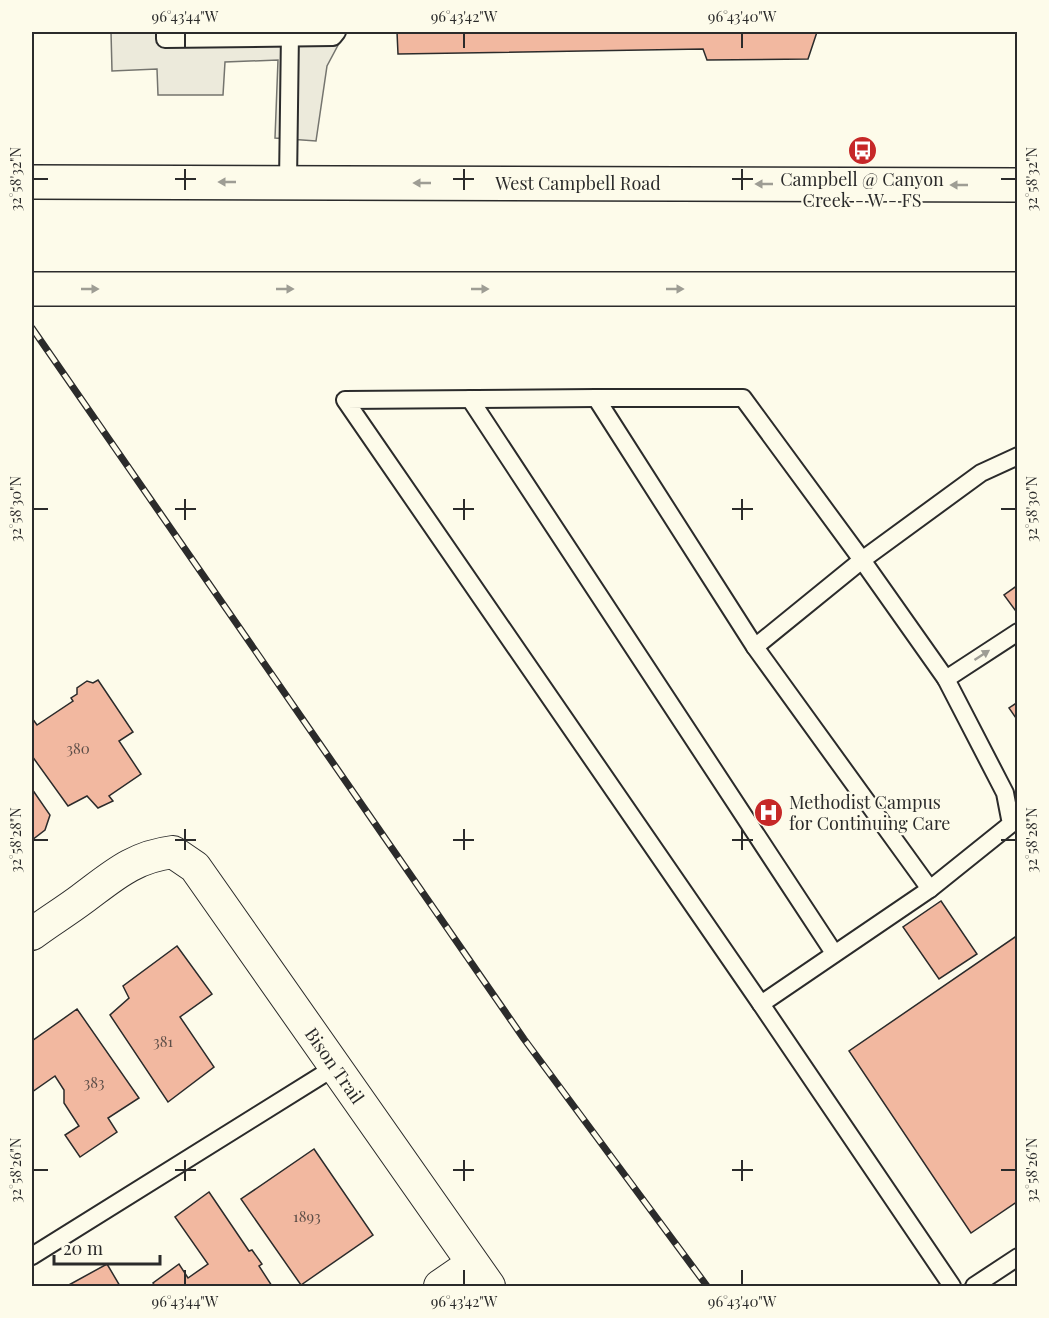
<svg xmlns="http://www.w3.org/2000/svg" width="1049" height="1318" font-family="'Playfair Display',serif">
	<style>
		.parking { fill: #eceadb; stroke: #74746e; stroke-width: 1.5 }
		.building { fill: #f2b8a0; stroke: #2b2b2b; stroke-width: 1.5 }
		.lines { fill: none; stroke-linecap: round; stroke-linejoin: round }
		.lane-casing { stroke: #2b2b2b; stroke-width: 20 }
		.street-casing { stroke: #2b2b2b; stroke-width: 34 }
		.secondary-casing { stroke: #2b2b2b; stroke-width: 36 }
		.lane { stroke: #fdfbea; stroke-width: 16 }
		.street { stroke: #fdfbea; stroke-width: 32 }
		.secondary { stroke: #fdfbea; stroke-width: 33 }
		.rail-casing { stroke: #2b2b2b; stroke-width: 7 }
		.rail { stroke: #fdfbea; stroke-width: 4.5; stroke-dasharray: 14; stroke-linecap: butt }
		.oneway { fill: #9e9d94 }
		.ticks { fill: none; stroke: #2b2b2b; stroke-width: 2 }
		.labels { text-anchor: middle; stroke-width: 4.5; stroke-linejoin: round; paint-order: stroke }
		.number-label { font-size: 15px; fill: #5d4e48 }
		.poi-label { font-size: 18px; fill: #2b2b2b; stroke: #fdfbea }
		.street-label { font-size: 18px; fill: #2b2b2b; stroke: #fdfbea }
		.neatline { fill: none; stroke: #2b2b2b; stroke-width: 2 }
		.ticks-label { font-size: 15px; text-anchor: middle; fill: #2b2b2b }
	</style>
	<rect width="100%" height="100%" fill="#fdfbea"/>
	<polygon class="parking" points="111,32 345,32 327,66 316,141 275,138 278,60 225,62 223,95 158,95 157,69 112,71"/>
	<g class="building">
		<polygon points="397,32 817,32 808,59 707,60 703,49 398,54"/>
		<polygon points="1018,585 1018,614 1004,595"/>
		<polygon points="98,680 133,732 119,741 141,774 109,796 113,801 98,808 87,796 68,806 32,756 32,718 37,725 73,701 71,698 77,694 77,688 87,681 93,683"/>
		<polygon points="1018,702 1018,721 1009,708"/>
		<polygon points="32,789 50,815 45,830 32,840"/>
		<polygon points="941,901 977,954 939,979 903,927"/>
		<polygon points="1018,935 1018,1201 971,1233 849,1051"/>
		<polygon points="177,946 212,994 180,1017 214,1067 168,1102 110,1015 129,998 123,986"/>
		<polygon points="77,1009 139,1098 108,1118 117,1132 80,1157 65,1135 79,1126 64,1103 64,1090 55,1076 32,1092 32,1041"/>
		<polygon points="314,1149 373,1235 301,1285 241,1199"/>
		<polygon points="209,1192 249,1251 252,1250 262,1264 259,1266 272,1286 155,1286 153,1283 179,1264 188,1278 208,1264 175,1217"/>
		<polygon points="107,1264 120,1286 67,1286"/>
	</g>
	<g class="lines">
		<defs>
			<g id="lane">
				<polyline points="165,32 165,39 333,37 337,32"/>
				<polyline points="288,182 290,32"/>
				<polygon points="596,398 743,398 862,560 946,679 1005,793 1011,824 930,889 761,1004 345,400"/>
				<polyline points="596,398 755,647 930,889"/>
				<polyline points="470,399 834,953"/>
				<polyline points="755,647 862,560 981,473 1018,456"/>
				<polyline points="946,679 1018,632"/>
				<polyline points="761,1004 952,1286"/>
				<polyline points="32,1256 335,1067"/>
				<polyline points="974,1286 1018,1257"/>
			</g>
			<g id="street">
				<path d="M32 934C48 922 66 911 82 899 113 876 133 857 173 852L195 867 489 1286"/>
				<polyline points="440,1286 472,1264"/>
			</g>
			<g id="secondary">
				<polyline points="32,182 1018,185"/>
				<polyline points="32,289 1018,289"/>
			</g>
		</defs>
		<use href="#lane" class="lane-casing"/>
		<use href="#street" class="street-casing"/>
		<use href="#secondary" class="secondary-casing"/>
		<use href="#lane" class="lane"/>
		<use href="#street" class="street"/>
		<use href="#secondary" class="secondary"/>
		<defs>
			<polyline id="rail" points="32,328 524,1039 707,1286"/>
		</defs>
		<use href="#rail" class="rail-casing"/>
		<use href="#rail" class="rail"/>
	</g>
	<defs><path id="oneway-solid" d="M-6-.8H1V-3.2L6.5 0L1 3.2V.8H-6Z" transform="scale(1.5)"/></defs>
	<g class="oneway">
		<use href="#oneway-solid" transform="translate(227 182) rotate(-180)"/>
		<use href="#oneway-solid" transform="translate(422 183) rotate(-180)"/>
		<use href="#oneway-solid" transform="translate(764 184) rotate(-180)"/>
		<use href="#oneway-solid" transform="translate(959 185) rotate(-180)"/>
		<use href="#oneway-solid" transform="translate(90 289)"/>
		<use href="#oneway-solid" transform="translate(285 289)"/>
		<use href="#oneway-solid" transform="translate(480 289)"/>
		<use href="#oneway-solid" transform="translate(675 289)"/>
		<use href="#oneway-solid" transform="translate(982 655) rotate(-33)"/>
	</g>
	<path class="ticks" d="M185 33V48M464 33V48M742 33V48M185 169V190M464 169V190M742 169V190M33 179H48M175 179H196M453 179H474M732 179H753M1001 179H1016M185 499V520M464 499V520M742 499V520M33 509H48M175 509H196M453 509H474M732 509H753M1001 509H1016M185 829V850M464 829V850M742 829V850M33 840H48M175 840H196M453 840H474M732 840H753M1001 840H1016M185 1160V1181M464 1160V1181M742 1160V1181M33 1170H48M175 1170H196M453 1170H474M732 1170H753M1001 1170H1016M185 1270V1285M464 1270V1285M742 1270V1285"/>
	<defs>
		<symbol id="bus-disc" viewBox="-11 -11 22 22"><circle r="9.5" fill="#c62828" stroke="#fdfbea"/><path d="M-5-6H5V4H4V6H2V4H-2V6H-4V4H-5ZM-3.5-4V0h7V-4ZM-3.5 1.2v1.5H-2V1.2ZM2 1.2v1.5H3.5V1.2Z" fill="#fff"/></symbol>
		<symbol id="hospital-disc" viewBox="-11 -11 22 22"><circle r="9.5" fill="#c62828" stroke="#fdfbea"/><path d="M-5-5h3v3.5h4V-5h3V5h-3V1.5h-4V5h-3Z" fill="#fff"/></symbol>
	</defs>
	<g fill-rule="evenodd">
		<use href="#bus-disc" x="846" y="134" width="33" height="33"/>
		<use href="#hospital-disc" x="752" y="796" width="33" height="33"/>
	</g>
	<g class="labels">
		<g class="number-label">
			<text x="78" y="754">380</text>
			<text x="163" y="1047">381</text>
			<text x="94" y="1088">383</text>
			<text x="307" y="1222">1893</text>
		</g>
		<g class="poi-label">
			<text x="862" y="186">Campbell @ Canyon<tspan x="862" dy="21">Creek - W - FS</tspan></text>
			<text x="789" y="809" text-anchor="start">Methodist Campus<tspan x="789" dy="21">for Continuing Care</tspan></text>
		</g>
		<g class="street-label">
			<text x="578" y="190">West Campbell Road</text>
			<text transform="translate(334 1066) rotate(55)" y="6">Bison Trail</text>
		</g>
	</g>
	<rect width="1049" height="1318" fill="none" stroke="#fdfbea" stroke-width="66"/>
	<path d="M54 1255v9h106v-9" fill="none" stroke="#2b2b2b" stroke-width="3"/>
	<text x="63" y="1255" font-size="18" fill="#2b2b2b" stroke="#fdfbea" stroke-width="4.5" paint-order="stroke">20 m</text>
	<rect x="33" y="33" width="983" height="1252" class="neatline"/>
	<g class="ticks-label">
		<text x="185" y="22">96°43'44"W</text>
		<text x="464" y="22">96°43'42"W</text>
		<text x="742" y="22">96°43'40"W</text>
		<text transform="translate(16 179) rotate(-90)" y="5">32°58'32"N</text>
		<text transform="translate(1032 179) rotate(-90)" y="5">32°58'32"N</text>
		<text transform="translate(16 509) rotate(-90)" y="5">32°58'30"N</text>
		<text transform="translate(1032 509) rotate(-90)" y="5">32°58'30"N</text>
		<text transform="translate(16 840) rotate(-90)" y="5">32°58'28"N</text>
		<text transform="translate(1032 840) rotate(-90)" y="5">32°58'28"N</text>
		<text transform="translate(16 1170) rotate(-90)" y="5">32°58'26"N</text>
		<text transform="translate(1032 1170) rotate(-90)" y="5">32°58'26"N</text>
		<text x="185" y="1307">96°43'44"W</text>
		<text x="464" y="1307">96°43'42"W</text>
		<text x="742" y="1307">96°43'40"W</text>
	</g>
</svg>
